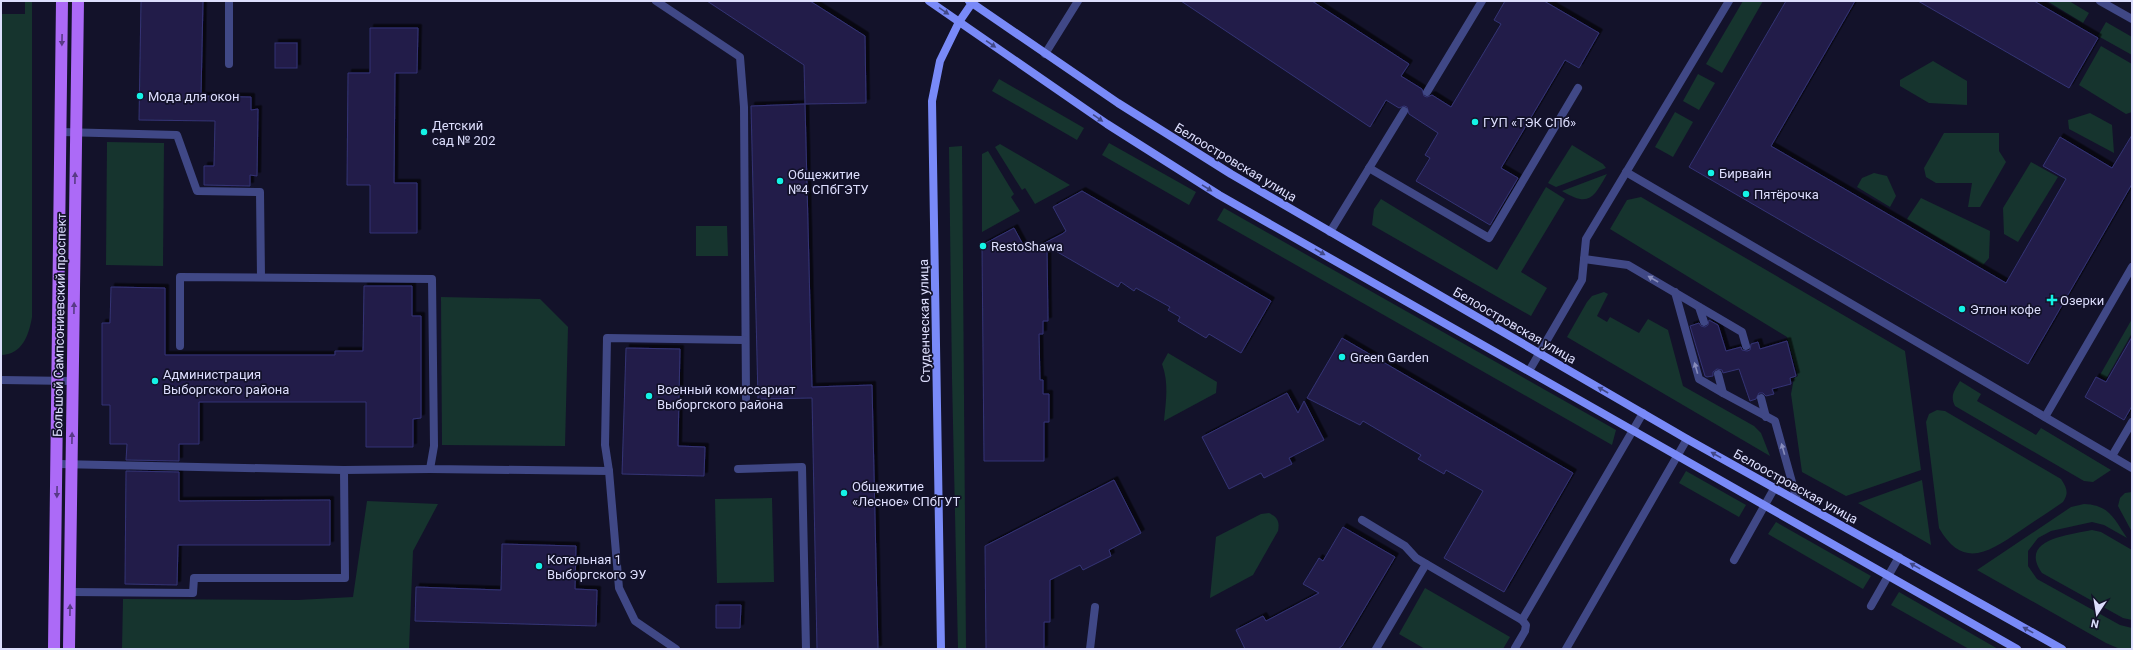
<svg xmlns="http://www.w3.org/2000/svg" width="2133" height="650" font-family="Roboto,sans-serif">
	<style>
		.green { fill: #16342e }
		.building { fill: #211f4a; stroke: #353375; filter: url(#shadow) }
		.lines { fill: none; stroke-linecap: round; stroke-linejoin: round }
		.lane { stroke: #404886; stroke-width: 8 }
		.street { stroke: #404886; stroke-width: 8 }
		.secondary { stroke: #798af8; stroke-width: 8 }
		.primary { stroke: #ac6af7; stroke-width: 12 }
		.oneway { fill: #414887 }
		.oneway2 { fill: #583a86 }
		.oneway3 { fill: #878cbc }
		.poi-dot { fill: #14f3e6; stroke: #13122a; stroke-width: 1.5 }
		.labels { text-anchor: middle; stroke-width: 3.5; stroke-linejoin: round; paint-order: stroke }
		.poi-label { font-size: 13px; fill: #dddefd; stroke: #13122a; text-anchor: start }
		.street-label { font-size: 13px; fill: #dddefd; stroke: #13122a }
	</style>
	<defs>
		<filter id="shadow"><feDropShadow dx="3.5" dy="-3.5" stdDeviation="0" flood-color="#0009"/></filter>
	</defs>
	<rect width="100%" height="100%" fill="#13122a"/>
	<g class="green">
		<path d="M25 1H32V317C29 335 22 355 1 355V14H25Z"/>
		<polygon points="1743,1 1763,1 1722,73 1706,64"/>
		<polygon points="2047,1 2069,1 2089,13 2083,23"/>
		<polygon points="2106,22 2132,37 2132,55 2098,36"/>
		<polygon points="2101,46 2132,64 2132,112 2126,114 2079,85"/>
		<polygon points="1933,61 1967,81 1967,105 1929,103 1900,86 1900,80"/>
		<polygon points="1698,74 1715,83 1699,110 1683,101"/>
		<polygon points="999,79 1084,128 1077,140 992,91"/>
		<polygon points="1675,112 1693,122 1673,157 1655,147"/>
		<polygon points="2090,113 2112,125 2114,153 2069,129 2068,120"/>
		<polygon points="1944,133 1999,133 1999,151 2006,162 1980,207 1968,207 1972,183 1936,183 1926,177 1924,168"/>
		<polygon points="107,142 164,143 163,266 106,265"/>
		<polygon points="1109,143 1196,192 1189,205 1102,155"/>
		<polygon points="1000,144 1070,185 1035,204 1025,188 1022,190 995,147"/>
		<polygon points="1572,145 1603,164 1606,168 1556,187 1548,183"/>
		<polygon points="962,146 966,649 958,649 952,378 949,147"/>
		<polygon points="988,151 1014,194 1011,197 1020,211 982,232 982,154"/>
		<polygon points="2031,162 2058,177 2018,242 2004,234 2003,208"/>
		<polygon points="1874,173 1887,176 1896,196 1890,207 1857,187 1862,178"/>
		<path d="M1607 174C1593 199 1589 207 1562 191Z"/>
		<polygon points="1546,187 1565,199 1521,272 1547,288 1531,316 1372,225 1374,209 1381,199 1497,270"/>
		<polygon points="1641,197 1905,351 1921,470 1846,496 1802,472 1791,394 1794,378 1798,376 1787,337 1610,229 1627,200"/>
		<polygon points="1921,198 1990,231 1989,258 1983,265 1907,219"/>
		<polygon points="1224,208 1616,430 1612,445 1217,220"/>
		<polygon points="696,226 727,226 728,256 696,256"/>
		<polygon points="1604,292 1608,294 1597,316 1607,322 1610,317 1639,333 1648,319 1668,330 1683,386 1754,426 1761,433 1770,456 1567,337 1587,302 1592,296"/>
		<polygon points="441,297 540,299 568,327 565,446 442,445"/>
		<polygon points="2132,319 2132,333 2106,379 2100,375"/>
		<path d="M1168 353 1217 382 1216 393 1164 421C1166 401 1169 383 1162 364Z"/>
		<path d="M1960 381 1981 394 1977 401 2036 435 2041 428 2111 470 2093 482 2084 481 1955 406C1950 396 1954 391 1960 381Z"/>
		<path d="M1937 410 1945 411 2061 479C2067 488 2069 493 2063 502 2049 512 2034 521 2020 531 1989 552 1963 570 1939 528L1926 422 1929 414Z"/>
		<polygon points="1686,471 1746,505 1739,517 1679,483"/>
		<polygon points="1922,480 1931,545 1858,503"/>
		<polygon points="2132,492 2132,532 2118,506 2120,498 2125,493"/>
		<polygon points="772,498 774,582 717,583 715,499"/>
		<polygon points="367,501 438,504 413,551 409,649 122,649 123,599 298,600 353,597"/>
		<path d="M2084 504C2110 505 2114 519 2127 538L2104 525 2092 522 2051 531 2038 538 2028 551V566L2037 579 2120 625 2132 628V649H2120L2106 643 1977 570 2071 507Z"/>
		<path d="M1269 513C1277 517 1280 521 1278 531L1253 575 1210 598 1216 537 1261 514Z"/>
		<polygon points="1776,522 1871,576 1863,589 1768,534"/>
		<path d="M2092 530 2101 532 2132 550V620L2123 618 2042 573C2018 539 2069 535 2092 530Z"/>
		<polygon points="1425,588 1510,637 1503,649 1425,649 1399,634"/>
		<polygon points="1899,592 1998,649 1969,649 1891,605"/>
	</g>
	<g class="building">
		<polygon points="141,1 203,1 201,96 251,97 251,110 258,109 257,176 250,175 250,186 204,185 204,166 214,166 215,121 139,120"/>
		<polygon points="707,1 810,1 865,36 866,103 805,104 804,65"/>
		<polygon points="1181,1 1312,1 1409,64 1401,76 1422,89 1424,96 1427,97 1432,95 1451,107 1501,24 1494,20 1505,1 1544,1 1599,33 1579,68 1565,60 1501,168 1518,178 1490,225 1416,181 1430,158 1425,155 1438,133 1409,114 1407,107 1404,106 1399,108 1386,100 1370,127"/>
		<polygon points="1786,1 1855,1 1771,146 2006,283 2066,179 2043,166 2060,137 2112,168 2132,135 2132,184 2028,364 1689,167"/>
		<polygon points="1918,1 2034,1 2098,38 2069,88"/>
		<polygon points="370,28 418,28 417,73 395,73 394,183 417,183 417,233 370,233 370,185 347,185 348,73 370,73"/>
		<rect x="275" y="43" width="22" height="25"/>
		<polygon points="805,104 812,387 872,385 878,649 817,649 812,398 758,399 751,106"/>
		<polygon points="1082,191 1271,301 1241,353 1209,334 1206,338 1178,321 1180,317 1168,310 1170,307 1136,288 1134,291 1121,282 1118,287 1047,246 1048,321 1043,321 1043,334 1039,334 1040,380 1043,380 1043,394 1049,394 1049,422 1044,422 1044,461 984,461 982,245 1014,228 1027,252 1062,234 1066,231 1053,207"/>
		<polygon points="364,286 412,286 412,316 421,316 421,418 413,419 413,447 366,447 366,402 199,402 199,444 179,444 179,461 126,460 127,444 110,444 110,405 102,405 102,323 110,323 111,287 165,288 165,355 335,355 335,351 363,351"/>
		<polygon points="1709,320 1718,325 1726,351 1741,347 1742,350 1747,351 1750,350 1751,344 1758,342 1760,349 1787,341 1796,376 1790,378 1791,384 1772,389 1774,394 1766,396 1763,393 1759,393 1756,399 1750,401 1739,369 1723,373 1722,370 1717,369 1713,372 1713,376 1707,377 1705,376 1690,326 1699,323 1701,326 1705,327 1708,325"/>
		<polygon points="2132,337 2132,406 2124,420 2085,397 2096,377 2106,382"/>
		<polygon points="1342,338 1573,473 1504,592 1444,558 1483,491 1446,470 1444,474 1418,459 1421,455 1363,421 1360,425 1307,398"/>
		<polygon points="626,348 680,349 678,446 705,447 704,476 622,474"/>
		<polygon points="1287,393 1298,413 1304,401 1324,440 1289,458 1292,464 1264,478 1261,473 1229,489 1202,437"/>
		<polygon points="126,471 179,472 179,501 330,500 330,545 178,545 177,585 125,584"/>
		<polygon points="1114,480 1141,533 1109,550 1111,556 1083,570 1080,565 1050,580 1050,622 1044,622 1044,649 986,649 985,546"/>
		<polygon points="1343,527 1395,557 1342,646 1338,649 1245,649 1236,630 1263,616 1266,621 1319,593 1303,584 1319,558 1323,561"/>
		<polygon points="502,544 576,546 575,589 597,590 596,626 415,621 416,587 501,590"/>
		<polygon points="716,605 741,605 740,628 716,628"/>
	</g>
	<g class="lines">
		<g class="lane">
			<polyline points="229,1 229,64"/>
			<polyline points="656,1 740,57 744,107 746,398"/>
			<polyline points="2100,1 2132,19"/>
			<polyline points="1427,92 1482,1"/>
			<polyline points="61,132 177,135 197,191 260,192 261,277"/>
			<polyline points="1369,168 1489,238 1578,88"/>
			<polyline points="1626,172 2132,468"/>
			<polyline points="1330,232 1404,111"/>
			<polyline points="1584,259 1628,265 1742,332 1746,346"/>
			<polyline points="1675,292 1699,379 1723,393"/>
			<polyline points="1699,307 1704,322"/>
			<polyline points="180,346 180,277 432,279 434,446 430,469 609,471"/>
			<polyline points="1529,371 1582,280 1586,239 1729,1"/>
			<polyline points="1718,374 1723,393 1775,421 1797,500"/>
			<polyline points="1761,398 1766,417"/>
			<polyline points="2045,417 2132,267"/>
			<polyline points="2112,456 2132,422"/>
			<polyline points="58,464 344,470"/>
			<polyline points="738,469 802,467 806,649"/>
			<polyline points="1362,520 1405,546 1416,558 1522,620 1526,625 1525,631 1515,648"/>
			<polyline points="1734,560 1775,487"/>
			<polyline points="70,592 193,593 194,578 345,578 344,470 430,469"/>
			<polyline points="1871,606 1899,557"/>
			<polyline points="1522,620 1643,413"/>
			<polyline points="676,649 635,621 619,588 609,471 605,445 607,338 744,340"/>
			<polyline points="1090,649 1095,607"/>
			<polyline points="1376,649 1426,564"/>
			<polyline points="1566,649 1687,439"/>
		</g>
		<g class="street">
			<polyline points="1045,54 1078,1"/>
			<polyline points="1,380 73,381"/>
		</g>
		<g class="secondary">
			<polyline points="929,1 1107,124 1219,195 2017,649"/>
			<polyline points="969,1 1118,103 1231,174 1687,439 2062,649"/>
			<polyline points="941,649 932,101 940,61 959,22 972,3"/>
		</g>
		<g class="primary">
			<polyline points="54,649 62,1"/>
			<polyline points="69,649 78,1"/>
		</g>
	</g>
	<defs><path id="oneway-solid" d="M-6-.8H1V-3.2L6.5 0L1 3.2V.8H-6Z"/></defs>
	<g class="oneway">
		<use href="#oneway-solid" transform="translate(944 11) rotate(34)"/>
		<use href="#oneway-solid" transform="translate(991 44) rotate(35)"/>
		<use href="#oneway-solid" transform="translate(1098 118) rotate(35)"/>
		<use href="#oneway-solid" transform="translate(1207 188) rotate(32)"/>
		<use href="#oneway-solid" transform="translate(1320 252) rotate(30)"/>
		<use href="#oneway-solid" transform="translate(1603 390) rotate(-150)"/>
		<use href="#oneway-solid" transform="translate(1716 455) rotate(-151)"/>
		<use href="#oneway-solid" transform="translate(1915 566) rotate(-151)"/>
		<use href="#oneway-solid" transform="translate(2028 630) rotate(-151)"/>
	</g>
	<g class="oneway2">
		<use href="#oneway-solid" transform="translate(62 40) rotate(91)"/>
		<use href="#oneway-solid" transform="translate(75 178) rotate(-89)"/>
		<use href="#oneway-solid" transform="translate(74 308) rotate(-89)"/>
		<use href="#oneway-solid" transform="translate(72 438) rotate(-89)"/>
		<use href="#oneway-solid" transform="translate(57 492) rotate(91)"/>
		<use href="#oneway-solid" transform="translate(70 610) rotate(-89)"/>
	</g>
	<g class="oneway3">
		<use href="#oneway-solid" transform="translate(1653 279) rotate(-150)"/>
		<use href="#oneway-solid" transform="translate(1696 368) rotate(-106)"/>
		<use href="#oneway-solid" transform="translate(1783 449) rotate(-106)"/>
	</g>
	<g class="poi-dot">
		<circle cx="140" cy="96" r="4"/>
		<circle cx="1475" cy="122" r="4"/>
		<circle cx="424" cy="132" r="4"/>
		<circle cx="1711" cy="173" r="4"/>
		<circle cx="780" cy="181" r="4"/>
		<circle cx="1746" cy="194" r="4"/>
		<circle cx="983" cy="246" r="4"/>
		<path d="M2050 294h4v4h4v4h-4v4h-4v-4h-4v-4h4z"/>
		<circle cx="1962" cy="309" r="4"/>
		<circle cx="1342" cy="357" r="4"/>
		<circle cx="155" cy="381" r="4"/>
		<circle cx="649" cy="396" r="4"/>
		<circle cx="844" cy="493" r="4"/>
		<circle cx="539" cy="566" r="4"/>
	</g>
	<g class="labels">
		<g class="poi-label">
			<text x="148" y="101">Мода для окон</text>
			<text x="1483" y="127">ГУП «ТЭК СПб»</text>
			<text x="432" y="130">Детский<tspan x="432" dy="15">сад № 202</tspan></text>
			<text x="1719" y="178">Бирвайн</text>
			<text x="788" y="179">Общежитие<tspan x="788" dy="15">№4 СПбГЭТУ</tspan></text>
			<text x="1754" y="199">Пятёрочка</text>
			<text x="991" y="251">RestoShawa</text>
			<text x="2060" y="305">Озерки</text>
			<text x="1970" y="314">Этлон кофе</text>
			<text x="1350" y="362">Green Garden</text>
			<text x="163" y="379">Администрация<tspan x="163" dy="15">Выборгского района</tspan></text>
			<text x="657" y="394">Военный комиссариат<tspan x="657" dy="15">Выборгского района</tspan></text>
			<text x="852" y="491">Общежитие<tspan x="852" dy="15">«Лесное» СПбГУТ</tspan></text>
			<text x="547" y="564">Котельная 1<tspan x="547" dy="15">Выборгского ЭУ</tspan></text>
		</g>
		<g class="street-label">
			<text transform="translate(1236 162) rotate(31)" y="5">Белоостровская улица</text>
			<text transform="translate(924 321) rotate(-91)" y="5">Студенческая улица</text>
			<text transform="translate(59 325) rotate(-89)" y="5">Большой Сампсониевский проспект</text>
			<text transform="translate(1515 325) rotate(30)" y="5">Белоостровская улица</text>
			<text transform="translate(1796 486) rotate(29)" y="5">Белоостровская улица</text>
		</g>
	</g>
	<rect width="2133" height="650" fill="none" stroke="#dddefd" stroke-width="4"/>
	<g transform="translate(2097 614) rotate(192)" stroke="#13122a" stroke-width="3" paint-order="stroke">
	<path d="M0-3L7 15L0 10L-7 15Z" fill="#dddefd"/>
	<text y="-6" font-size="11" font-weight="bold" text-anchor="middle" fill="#dddefd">N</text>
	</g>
</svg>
